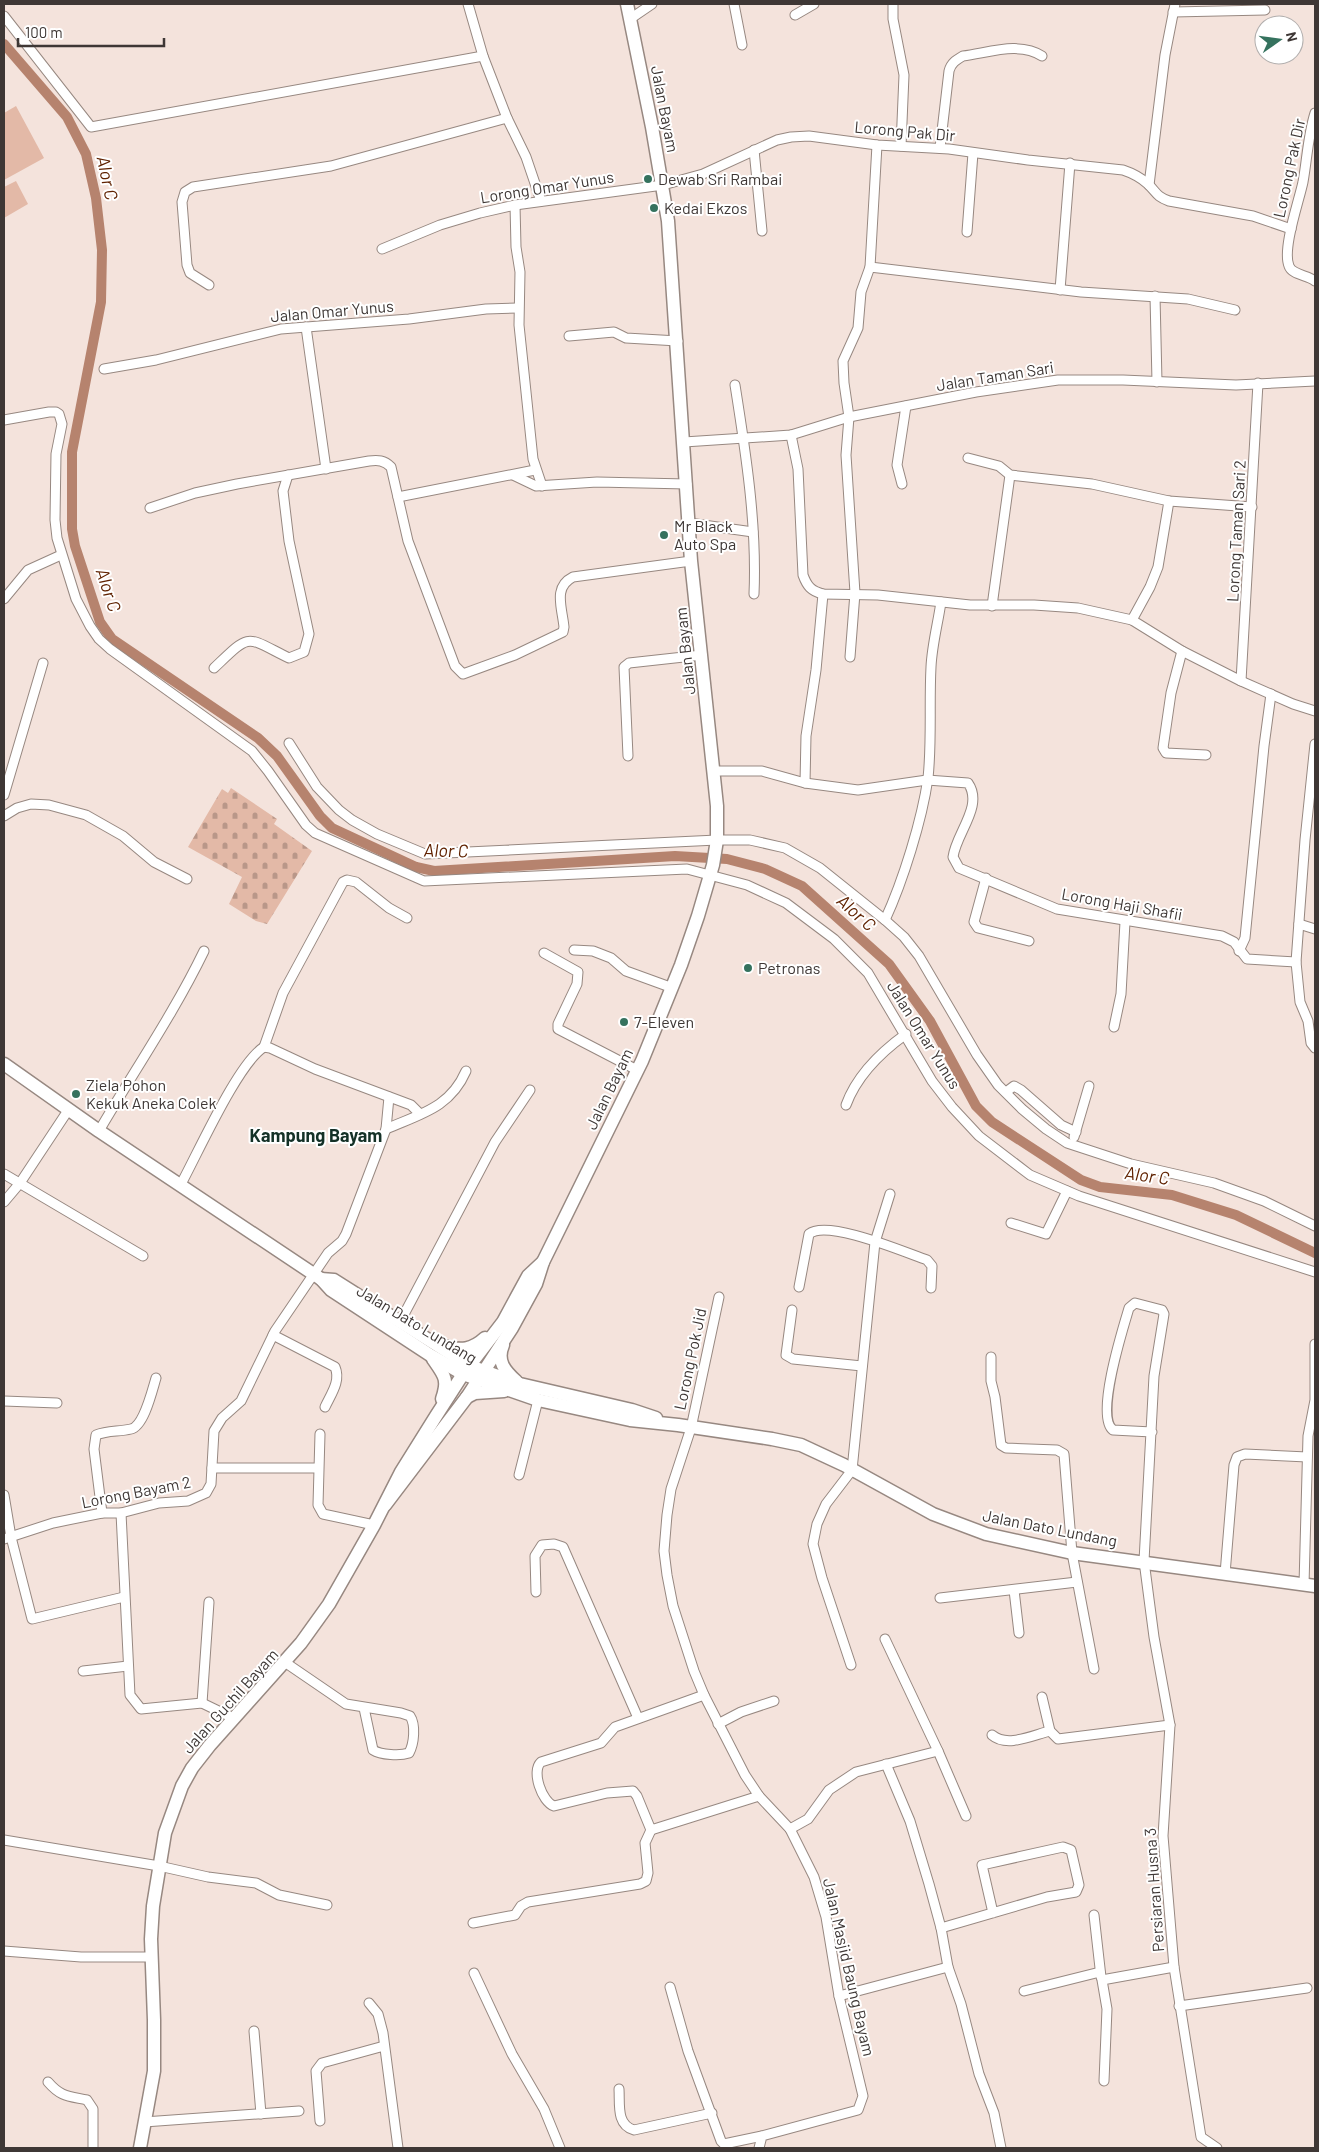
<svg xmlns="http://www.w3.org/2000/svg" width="1319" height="2152" font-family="Barlow,sans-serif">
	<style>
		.cemetery { fill: url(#cemetery-stones) }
		.park { fill: #e3b9a7 }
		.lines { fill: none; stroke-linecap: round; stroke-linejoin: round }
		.canal { stroke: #b6836e; stroke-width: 10 }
		.street-casing { stroke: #978881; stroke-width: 11 }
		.secondary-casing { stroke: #978881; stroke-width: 15 }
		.street { stroke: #fff; stroke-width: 9 }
		.secondary { stroke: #fff; stroke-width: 12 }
		.poi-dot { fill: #35725e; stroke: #fff; stroke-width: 2 }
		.labels { text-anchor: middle; stroke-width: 4; stroke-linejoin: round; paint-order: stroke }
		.street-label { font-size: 16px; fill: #3e3735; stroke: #fff }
		.poi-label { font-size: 16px; fill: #3e3735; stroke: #fff; text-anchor: start }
		.water-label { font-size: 18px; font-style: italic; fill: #602200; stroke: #fff }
		.neighbourhood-label { font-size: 18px; font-weight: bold; fill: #143127; stroke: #fff }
	</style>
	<defs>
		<pattern id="cemetery-stones" width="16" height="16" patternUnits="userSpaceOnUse" patternTransform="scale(1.25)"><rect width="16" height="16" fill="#e3b9a7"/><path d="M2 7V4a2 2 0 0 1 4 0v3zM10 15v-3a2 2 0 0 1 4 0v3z" fill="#b99789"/></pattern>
	</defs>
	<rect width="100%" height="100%" fill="#f4e3dc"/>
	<polygon class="cemetery" points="231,788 277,819 274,824 312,851 267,924 256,921 229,904 242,877 188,847 222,789 228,793"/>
	<g class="park">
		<polygon points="16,106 44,158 4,180 4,113"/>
		<polygon points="16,181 28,204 4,218 4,187"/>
	</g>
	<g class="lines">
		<polyline class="canal" points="4,44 67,117 86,154 96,198 102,250 101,302 72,452 72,529 75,546 100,622 112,639 258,738 277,756 320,816 332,828 416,867 434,871 675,856 727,859 765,869 802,886 889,964 930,1021 976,1106 992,1122 1081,1180 1100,1187 1172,1195 1236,1215 1315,1253"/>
		<defs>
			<g id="street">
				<polyline points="468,4 483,56 507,118 526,157 541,201"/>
				<polyline points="734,4 742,45"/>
				<polyline points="893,4 893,19 904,75 901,146"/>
				<polyline points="1173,12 1265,10"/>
				<polyline points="795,15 814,4"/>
				<polyline points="4,16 91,127 483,56"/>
				<polyline points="630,19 652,4"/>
				<path d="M1315 113C1308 135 1307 160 1303 182 1299 201 1282 249 1289 266 1292 275 1308 275 1315 281"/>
				<path d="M940 148 949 71C951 63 956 60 963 56 988 53 1020 41 1042 56"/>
				<polyline points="754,150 762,231"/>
				<polyline points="1149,185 1165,55 1175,4"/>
				<polyline points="515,205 516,247 520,272 519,325 533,459 542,486"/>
				<polyline points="967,232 973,153"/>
				<path d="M382 249 440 225 480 213 515 205 663 185 703 174 777 140 791 137 809 136 877 145 949 149 1028 160 1123 170C1132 173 1140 177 1148 184 1157 193 1156 196 1169 201L1253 216 1291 229"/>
				<polyline points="870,267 1081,292 1188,299 1235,310"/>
				<polyline points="209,285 190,273 187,265 182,202 185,192 193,187 331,166 507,118"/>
				<polyline points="1060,290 1070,163"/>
				<polyline points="1155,296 1157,382"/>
				<polyline points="306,327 326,469"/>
				<polyline points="569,336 614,332 626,338 678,341"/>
				<polyline points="104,369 156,360 281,329 409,319 486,309 518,308"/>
				<path d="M735 385C746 454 757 525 754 594"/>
				<polyline points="4,420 49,412 56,412 59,414 62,424 56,454 55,520 57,538 76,599 90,626 99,639 110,649 252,751 268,771 306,825 315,833 424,881 687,869 747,885 786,903 834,939 868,973 932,1081 952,1107 979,1136 1030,1175 1079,1196 1315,1272"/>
				<path d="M791 435 798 469 803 575C807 586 811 591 823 594L878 595 970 605H1034L1078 608 1132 620 1182 651 1241 681 1293 704 1315 711"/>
				<polyline points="684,442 791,435 849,417 976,392 1058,380 1123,380 1236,385 1315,381"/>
				<polyline points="968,458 999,466 1010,475 1092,484 1169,501 1252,507"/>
				<polyline points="513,475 536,486 597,482 687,484"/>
				<polyline points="902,484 897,465 906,406"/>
				<polyline points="398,497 535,470"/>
				<path d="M150 508 195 493 237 484 369 461C378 460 384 460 391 467L408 541 455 666 463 674 515 655 563 632 564 627C562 607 553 587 573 577L691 561"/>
				<polyline points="689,523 753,532"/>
				<polyline points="4,599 28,570 61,555"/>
				<polyline points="992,606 1010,475"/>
				<polyline points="1132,620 1150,587 1158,567 1169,501"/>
				<polyline points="1182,651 1171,693 1163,748 1166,753 1206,755"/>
				<polyline points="850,657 855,593 846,455 849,417 844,383 843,361 858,328 861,292 870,267 877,145"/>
				<path d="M214 668C252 632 244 636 289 658L304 652 309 634 289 541 283 491 288 475"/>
				<polyline points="1241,681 1258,383"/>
				<polyline points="289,743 317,787 339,810 352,820 377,834 425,854 717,840 750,840 785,848 820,868 885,920 904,937 919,956 977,1055 998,1085 1022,1109 1046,1129 1067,1143 1131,1164 1214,1183 1264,1201 1315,1226"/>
				<polyline points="1315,744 1305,840 1296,962 1300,1002 1308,1021 1311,1043 1315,1048"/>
				<polyline points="628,756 624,667 629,663 702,655"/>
				<path d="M714 771H762L805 783 858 790 927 780 968 783C984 806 956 833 953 857L959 868 1057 909 1222 936 1234 942 1247 959 1296 962"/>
				<polyline points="805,783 806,736 816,670 823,594"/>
				<polyline points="4,795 43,663"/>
				<polyline points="4,816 17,808 31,804 49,805 86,815 123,836 154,862 187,879"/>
				<polyline points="986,878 974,922 978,928 1029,941"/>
				<path d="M885 920C903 881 922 820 928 778 932 741 929 704 931 667 932 645 938 623 941 602"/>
				<polyline points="1299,924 1315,929"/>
				<polyline points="574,950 593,951 611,958 626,971 670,987"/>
				<polyline points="1239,951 1245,938 1264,746 1271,694"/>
				<polyline points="544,953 578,972 577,984 558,1024 558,1029 637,1070"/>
				<polyline points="1114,1027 1121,994 1125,922"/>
				<polyline points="264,1047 283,993 343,882 347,880 356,882 389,908 407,918"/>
				<polyline points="264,1047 270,1048 315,1069 411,1105 420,1114"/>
				<polyline points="1006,1092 1014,1086 1021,1090 1061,1125 1076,1132"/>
				<path d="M846 1105C857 1075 881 1052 906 1034"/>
				<path d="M386 1129C420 1114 450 1108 466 1071"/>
				<path d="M99 1131C134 1071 174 1013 204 951"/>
				<polyline points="1074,1137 1089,1086"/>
				<polyline points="4,1174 143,1256"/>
				<path d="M181 1184C198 1153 238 1063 264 1047"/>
				<polyline points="4,1202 20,1183 69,1109"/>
				<polyline points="1011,1223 1046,1234 1067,1191"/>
				<path d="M799 1287 809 1234C827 1219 904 1252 927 1260L932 1266 931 1288"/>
				<polyline points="719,1297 691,1428 671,1489 667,1515 664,1551 667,1575 673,1606 694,1671 704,1695 745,1775 759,1796 790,1829 814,1877 826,1917 839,1996 863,2096 858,2110 762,2136 759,2148"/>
				<polyline points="792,1310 786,1355 793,1359 862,1366"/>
				<polyline points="400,1322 495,1142 530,1090"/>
				<path d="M273 1335 335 1367C341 1381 331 1394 325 1407"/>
				<polyline points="991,1357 991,1381 995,1397 1001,1445 1006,1448 1057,1450 1064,1454 1072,1553 1094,1669"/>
				<polyline points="4,1401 57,1403"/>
				<path d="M1152 1432 1113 1430C1095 1417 1123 1328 1129 1308L1135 1303 1162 1310 1164 1314 1154 1376 1144 1561 1154 1637 1170 1725 1163 1836 1174 1967 1201 2137 1217 2148"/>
				<polyline points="320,1434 318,1505 323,1514 374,1525"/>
				<polyline points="212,1468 318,1468"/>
				<polyline points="519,1475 538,1400"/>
				<polyline points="4,1495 11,1537 32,1619 124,1597"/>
				<path d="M102 1513 94 1449 96 1435C108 1430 118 1432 131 1429 144 1426 152 1391 156 1378"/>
				<polyline points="121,1513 130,1695 141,1709 202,1703 233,1718"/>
				<polyline points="4,1539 53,1523 102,1513 121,1513 159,1503 188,1501 206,1493 211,1484 214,1431 222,1418 241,1401 275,1331 328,1253 342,1241 346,1234 386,1129 389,1097"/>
				<polyline points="1225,1574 1234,1465 1237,1457 1245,1454 1307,1457"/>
				<polyline points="1304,1585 1308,1436 1315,1400 1315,1344"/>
				<polyline points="1014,1590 1019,1633"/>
				<polyline points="536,1592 535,1556 542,1545 554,1544 563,1547 638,1718"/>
				<polyline points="940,1598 1077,1582"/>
				<path d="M286 1663 346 1704 401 1713 410 1716C416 1725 414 1744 409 1753 400 1756 381 1755 373 1750L364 1708"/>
				<polyline points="851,1665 822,1578 813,1544 817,1524 826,1504 852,1470 875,1242 890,1194"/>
				<polyline points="83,1671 128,1666"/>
				<path d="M704 1695 615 1727 601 1743 541 1762C531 1771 542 1802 554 1806L607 1793 633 1791 637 1796 651 1830 759 1796"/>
				<polyline points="1042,1697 1050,1731 1058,1739 1170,1725"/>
				<polyline points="202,1703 209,1602"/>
				<polyline points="718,1724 741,1712 774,1701"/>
				<path d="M992 1735C1007 1748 1033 1735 1050 1731"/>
				<polyline points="938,1751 966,1816"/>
				<polyline points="886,1764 910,1821 929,1884 941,1928 948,1967 961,2004 979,2074 994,2113 1001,2148"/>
				<polyline points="790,1829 808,1819 829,1790 856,1772 938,1751 885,1639"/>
				<polyline points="4,1840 159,1866 208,1877 256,1883 279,1895 327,1905"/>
				<polyline points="1094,1915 1101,1977"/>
				<polyline points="473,1923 515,1915 521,1906 528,1902 640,1884 646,1881 648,1873 645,1843 651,1830"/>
				<polyline points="941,1928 1047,1897 1076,1892 1079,1885 1071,1850 1063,1847 982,1865 993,1913"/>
				<polyline points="4,1951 81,1957 152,1957"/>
				<polyline points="474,1973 512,2054 544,2109 560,2148"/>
				<polyline points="670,1987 688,2051 721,2141 724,2144 762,2136"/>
				<polyline points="1024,1991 1100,1972"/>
				<polyline points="839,1996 948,1967"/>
				<polyline points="369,2003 378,2014 383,2033 398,2148"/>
				<polyline points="1179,2006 1307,1988"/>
				<polyline points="254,2031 261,2114"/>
				<polyline points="1104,2081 1107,2009 1102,1980 1174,1967"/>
				<path d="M48 2082C61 2097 68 2096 87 2100L93 2109V2148"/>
				<path d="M619 2089C620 2104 616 2125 634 2130L712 2113"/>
				<polyline points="320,2121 316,2071 322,2063 384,2046"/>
				<polyline points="144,2122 299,2111"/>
			</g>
			<g id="secondary">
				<polyline points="4,1064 99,1131 321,1279 331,1290 430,1355 463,1374 538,1400 630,1420 678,1425 772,1439 801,1445 844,1465 933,1514 986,1534 1072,1553 1315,1586"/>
				<polyline points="321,1279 334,1280 470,1366 520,1384 632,1410 656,1418"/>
				<path d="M503 1345C496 1361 505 1371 516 1381"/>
				<path d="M444 1346C461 1351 472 1350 485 1338"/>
				<path d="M433 1359C444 1375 449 1379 442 1399"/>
				<polyline points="467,1397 475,1393 504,1391"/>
				<polyline points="385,1505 467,1397 512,1328 536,1284 543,1262 642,1061 681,965 698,916 713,865 717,840 717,806 691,561 668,221 652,127 627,4"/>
				<polyline points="140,2148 154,2071 154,2020 151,1939 153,1906 165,1833 182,1786 192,1768 210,1745 301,1643 329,1604 374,1525 401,1472 436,1416 463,1374 503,1322 528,1276 543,1262"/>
			</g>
		</defs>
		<use href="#street" class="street-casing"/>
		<use href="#secondary" class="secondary-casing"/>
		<use href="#street" class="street"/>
		<use href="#secondary" class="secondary"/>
	</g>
	<g class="poi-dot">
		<circle cx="648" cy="179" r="5"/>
		<circle cx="654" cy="208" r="5"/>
		<circle cx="664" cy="535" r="5"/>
		<circle cx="748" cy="968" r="5"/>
		<circle cx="624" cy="1022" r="5"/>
		<circle cx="76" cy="1094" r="5"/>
	</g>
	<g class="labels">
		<g class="street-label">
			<text transform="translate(665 109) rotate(79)" y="6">Jalan Bayam</text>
			<text transform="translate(905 131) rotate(5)" y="6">Lorong Pak Dir</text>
			<text transform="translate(1289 168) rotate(-78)" y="6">Lorong Pak Dir</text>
			<text transform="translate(547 187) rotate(-9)" y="6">Lorong Omar Yunus</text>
			<text transform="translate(332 311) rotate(-5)" y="6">Jalan Omar Yunus</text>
			<text transform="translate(995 376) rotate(-9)" y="6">Jalan Taman Sari</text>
			<text transform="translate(1236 531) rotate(-87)" y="6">Lorong Taman Sari 2</text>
			<text transform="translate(685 651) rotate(-96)" y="6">Jalan Bayam</text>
			<text transform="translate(1122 904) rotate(10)" y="6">Lorong Haji Shafii</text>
			<text transform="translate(924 1035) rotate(58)" y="6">Jalan Omar Yunus</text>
			<text transform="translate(609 1089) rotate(-64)" y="6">Jalan Bayam</text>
			<text transform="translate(417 1324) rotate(31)" y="6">Jalan Dato Lundang</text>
			<text transform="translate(690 1359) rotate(-78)" y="6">Lorong Pok Jid</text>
			<text transform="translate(136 1492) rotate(-11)" y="6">Lorong Bayam 2</text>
			<text transform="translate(1050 1528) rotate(11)" y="6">Jalan Dato Lundang</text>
			<text transform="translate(230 1701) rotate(-48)" y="6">Jalan Guchil Bayam</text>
			<text transform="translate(1154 1890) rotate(-94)" y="6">Persiaran Husna 3</text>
			<text transform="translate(849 1967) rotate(77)" y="6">Jalan Masjid Baung Bayam</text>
		</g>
		<g class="poi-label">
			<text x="658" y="185">Dewab Sri Rambai</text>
			<text x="664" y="214">Kedai Ekzos</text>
			<text x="674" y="532">Mr Black<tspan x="674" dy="18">Auto Spa</tspan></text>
			<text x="758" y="974">Petronas</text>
			<text x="634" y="1028">7-Eleven</text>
			<text x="86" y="1091">Ziela Pohon<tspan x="86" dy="18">Kekuk Aneka Colek</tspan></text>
		</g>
		<g class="water-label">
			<text transform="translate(107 178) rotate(78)" y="6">Alor C</text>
			<text transform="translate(108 590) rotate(72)" y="6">Alor C</text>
			<text transform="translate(446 851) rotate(1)" y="6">Alor C</text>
			<text transform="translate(856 913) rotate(42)" y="6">Alor C</text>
			<text transform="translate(1147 1176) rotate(8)" y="6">Alor C</text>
		</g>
		<g class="neighbourhood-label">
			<text x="316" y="1142">Kampung Bayam</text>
		</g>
	</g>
	<rect width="1319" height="2152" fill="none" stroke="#3e3735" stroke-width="10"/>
	<g transform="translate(1279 40) rotate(76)"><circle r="24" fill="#ffffff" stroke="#b2afae"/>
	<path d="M0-4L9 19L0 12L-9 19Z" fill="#35725e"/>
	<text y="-8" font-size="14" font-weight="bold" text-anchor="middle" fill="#3e3735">N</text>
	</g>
	<path d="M18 38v8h146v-8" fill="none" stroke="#3e3735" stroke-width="2.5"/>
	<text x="25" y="38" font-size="15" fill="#3e3735" stroke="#ffffff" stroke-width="4" paint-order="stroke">100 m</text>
</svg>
